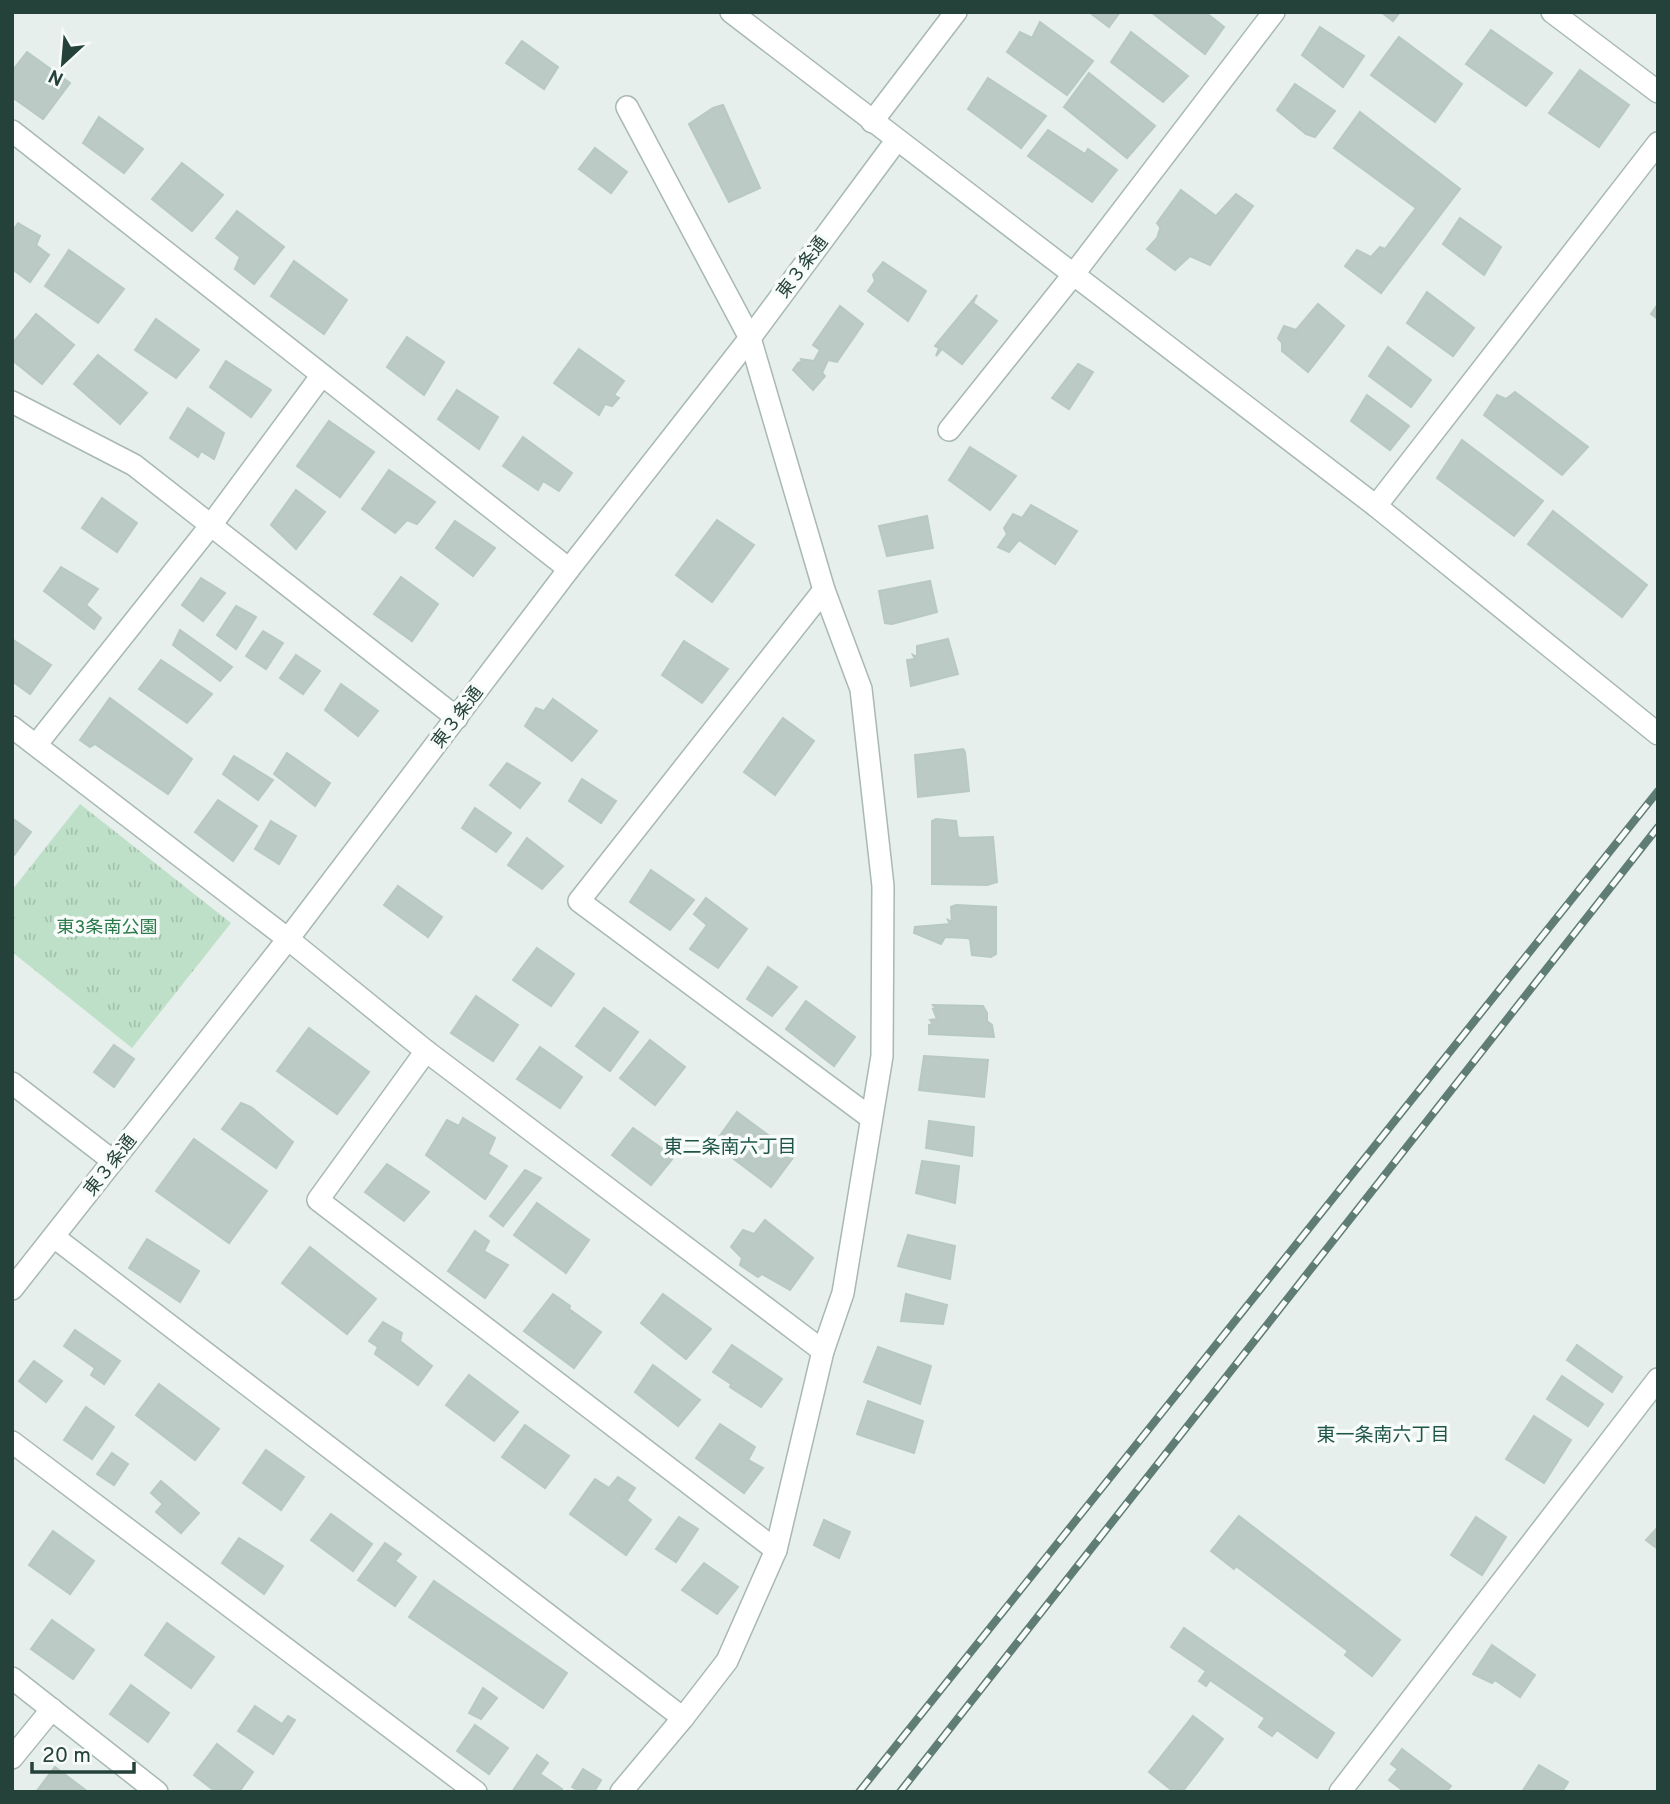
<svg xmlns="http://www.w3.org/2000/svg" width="1670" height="1804" font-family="Overpass,'Noto Sans JP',sans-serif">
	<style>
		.park { fill: url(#park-tufts) }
		.building { fill: #bbcac4; stroke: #b8c9c2; stroke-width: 2 }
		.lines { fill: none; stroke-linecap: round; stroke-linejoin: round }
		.minor-casing { stroke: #a8b8b2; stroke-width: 24 }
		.tertiary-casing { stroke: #a8b8b2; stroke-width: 24 }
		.minor { stroke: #fff; stroke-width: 21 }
		.tertiary { stroke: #fff; stroke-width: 21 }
		.rail-casing { stroke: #5f7d75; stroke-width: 8 }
		.rail { stroke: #f7fbf9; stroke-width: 5; stroke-dasharray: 16; stroke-linecap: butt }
		.labels { text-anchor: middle; stroke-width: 7; stroke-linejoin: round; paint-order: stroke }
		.street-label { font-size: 18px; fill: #24423a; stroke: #f7fbf9 }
		.park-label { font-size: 18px; fill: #2d7a4b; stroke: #f7fbf9 }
		.neighbourhood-label { font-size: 19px; fill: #1f5548; stroke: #f7fbf9 }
	</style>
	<defs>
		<pattern id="park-tufts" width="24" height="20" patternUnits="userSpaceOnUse" patternTransform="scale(1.75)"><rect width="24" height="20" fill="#bfe0c8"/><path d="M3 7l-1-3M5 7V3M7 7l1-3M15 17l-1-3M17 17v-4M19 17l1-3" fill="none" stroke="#a4c1ad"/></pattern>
	</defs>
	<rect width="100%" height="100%" fill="#e6efeb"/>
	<polygon class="park" points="80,804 231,923 132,1048 12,952 12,890"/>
	<g class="building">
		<polygon points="1089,12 1120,12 1109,27"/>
		<polygon points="1151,12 1205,12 1224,27 1205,54"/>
		<polygon points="1381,12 1400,12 1393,21"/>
		<polygon points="1040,22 1093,61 1067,95 1007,52 1020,32 1032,38"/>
		<polygon points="1320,27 1364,56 1343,87 1302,55"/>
		<polygon points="1491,30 1552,73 1526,106 1466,64"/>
		<polygon points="1131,32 1188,76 1163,102 1111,62"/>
		<polygon points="1399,37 1462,84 1435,122 1371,75"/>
		<polygon points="522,41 558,67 544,89 506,63"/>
		<polygon points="27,52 70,83 43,119 12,97 12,71"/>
		<polygon points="1580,70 1629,105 1599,147 1549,113"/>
		<polygon points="1089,73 1155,126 1127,158 1064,107"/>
		<polygon points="988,78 1046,116 1021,148 968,109"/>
		<polygon points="1295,84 1335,111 1315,137 1306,134 1277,110"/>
		<polygon points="723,105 760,188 729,202 689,124 713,108"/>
		<polygon points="1360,112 1460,189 1381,293 1345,266 1357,250 1371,257 1380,247 1385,249 1416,208 1334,148"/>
		<polygon points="99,117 143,149 124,173 83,143"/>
		<polygon points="1048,130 1085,154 1088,149 1117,170 1092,202 1028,156"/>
		<polygon points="595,148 627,172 611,193 579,169"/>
		<polygon points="182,163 223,195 192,231 152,199"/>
		<polygon points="1181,190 1216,216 1236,194 1253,206 1210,265 1190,256 1175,270 1147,249 1157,238 1160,229 1162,230 1157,223"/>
		<polygon points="237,211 284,247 254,284 235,269 240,257 216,238"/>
		<polygon points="1460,218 1501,247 1484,275 1443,244"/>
		<polygon points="18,223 40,236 36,245 49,255 30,282 12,269 12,226 15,228"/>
		<polygon points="69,250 124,289 98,323 45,286"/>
		<polygon points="294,261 347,300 324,334 271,296"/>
		<polygon points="883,262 926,291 908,321 868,291 875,281 873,275"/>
		<polygon points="1427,292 1474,328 1453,356 1407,323"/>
		<polygon points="977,295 973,303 997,321 962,364 942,349 936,356 939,348 935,346"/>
		<polygon points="1318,304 1344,326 1308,372 1282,351 1282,343 1278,338 1284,326 1296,330"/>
		<polygon points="1658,304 1658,319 1651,314"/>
		<polygon points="840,306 863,324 837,362 828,360 822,373 825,376 813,390 793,370 798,363 802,361 801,359 814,361 820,350 813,345"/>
		<polygon points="36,314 74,345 42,384 12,360 12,344"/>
		<polygon points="156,319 199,350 176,378 135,350"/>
		<polygon points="407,337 444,362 424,395 387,367"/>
		<polygon points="1388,347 1431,380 1411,407 1369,376"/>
		<polygon points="579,349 624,381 614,395 619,398 612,406 605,404 599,415 554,383"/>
		<polygon points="98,355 147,393 120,424 74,384"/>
		<polygon points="226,361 271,390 251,417 210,387"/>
		<polygon points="1078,364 1093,372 1069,409 1052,398"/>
		<polygon points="457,390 498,417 479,449 438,419"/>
		<polygon points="1515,392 1588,447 1562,475 1484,415 1497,395 1506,399"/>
		<polygon points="1367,395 1409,426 1390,450 1351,421"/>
		<polygon points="188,408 224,433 214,459 201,451 198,457 170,438"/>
		<polygon points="329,421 374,452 340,497 297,466"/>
		<polygon points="523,437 572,473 559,491 543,481 538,490 503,466"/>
		<polygon points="1462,440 1543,501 1514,536 1437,478"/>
		<polygon points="970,447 1016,476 990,510 949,480"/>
		<polygon points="389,470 435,502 417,524 407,520 395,533 362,509"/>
		<polygon points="296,490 325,512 296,549 271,525"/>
		<polygon points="102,498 137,523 117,552 82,528"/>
		<polygon points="1031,505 1077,531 1055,564 1019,540 1009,552 998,547 1007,534 1004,528 1013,514 1022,518"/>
		<polygon points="1553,511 1647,585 1622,617 1528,544"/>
		<polygon points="927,516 933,548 887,556 879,526"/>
		<polygon points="717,520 754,545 712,602 676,575"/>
		<polygon points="455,521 495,548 473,576 436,548"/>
		<polygon points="61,567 98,589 86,605 101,618 94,629 44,591"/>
		<polygon points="401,577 438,604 412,641 374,614"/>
		<polygon points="201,578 225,593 203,621 182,605"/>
		<polygon points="930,581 937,612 892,624 885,623 879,591"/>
		<polygon points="236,606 256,617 236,649 217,635"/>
		<polygon points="180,630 232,667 220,681 173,645"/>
		<polygon points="263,631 283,643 266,669 246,656"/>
		<polygon points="12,639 51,665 30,694 12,681"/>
		<polygon points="948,639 958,674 911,686 907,660 915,659 913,655 917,657 917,646"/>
		<polygon points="684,641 728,669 702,703 662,675"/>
		<polygon points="296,655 320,671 303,694 280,678"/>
		<polygon points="161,660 212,694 187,723 139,689"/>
		<polygon points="341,684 378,711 358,736 325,710"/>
		<polygon points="110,698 192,759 168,794 95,744 90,747 80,740"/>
		<polygon points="553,699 597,731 572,761 525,726 536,708 544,711"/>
		<polygon points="783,718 814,741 775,795 744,772"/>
		<polygon points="963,749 965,752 969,791 918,797 915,755"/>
		<polygon points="287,753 330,783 315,806 274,774"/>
		<polygon points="234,756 273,780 258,800 223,774"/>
		<polygon points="507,763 540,783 520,808 490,785"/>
		<polygon points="582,779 616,801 601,823 569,801"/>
		<polygon points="218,800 257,826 233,861 195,832"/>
		<polygon points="475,808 511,833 496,852 462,828"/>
		<polygon points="12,818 31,832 12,858"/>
		<polygon points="936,819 956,821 958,837 961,838 993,837 997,882 987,885 932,884 932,821"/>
		<polygon points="271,821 296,836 279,864 255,849"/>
		<polygon points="527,838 563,866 542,889 508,865"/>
		<polygon points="651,870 694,900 670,930 630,902"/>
		<polygon points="398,886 442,917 428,937 384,905"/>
		<polygon points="706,898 747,929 718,968 690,949 707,925 694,914"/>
		<polygon points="956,905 996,907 996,954 991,957 972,955 970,939 967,938 945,937 941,944 914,933 915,927 950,924 948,920 952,922 951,907"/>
		<polygon points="537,948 574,974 551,1006 513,980"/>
		<polygon points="768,967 797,987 772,1016 747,999"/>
		<polygon points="476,996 518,1025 493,1061 451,1033"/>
		<polygon points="806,1001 855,1037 834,1066 786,1029"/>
		<polygon points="933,1005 983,1006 987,1013 987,1021 992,1025 994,1037 929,1034 929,1025 933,1024 930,1020 937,1019 933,1009 937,1010"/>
		<polygon points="604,1008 638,1032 610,1071 576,1046"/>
		<polygon points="309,1028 369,1072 337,1114 277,1071"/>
		<polygon points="650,1040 685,1067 655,1105 620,1078"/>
		<polygon points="114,1045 134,1059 114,1087 94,1072"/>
		<polygon points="540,1047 582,1077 560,1108 517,1079"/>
		<polygon points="924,1056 988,1060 984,1097 919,1090"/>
		<polygon points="241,1103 251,1107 293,1142 276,1168 222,1129"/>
		<polygon points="737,1112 795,1155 771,1187 714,1144"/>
		<polygon points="463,1118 495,1138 488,1154 507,1166 485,1199 426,1155 447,1120 459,1126"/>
		<polygon points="929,1121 974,1127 972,1156 926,1148"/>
		<polygon points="633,1128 674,1157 651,1185 612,1155"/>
		<polygon points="194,1139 267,1191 229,1243 156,1191"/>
		<polygon points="922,1161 959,1166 955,1203 916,1193"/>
		<polygon points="387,1164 429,1192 404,1221 365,1192"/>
		<polygon points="525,1170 541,1178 503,1226 490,1216"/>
		<polygon points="537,1203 589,1240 566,1273 514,1235"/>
		<polygon points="765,1220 813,1258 790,1290 762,1274 758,1277 740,1265 742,1258 731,1247 743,1230 754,1234"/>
		<polygon points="475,1231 489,1241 484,1251 508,1265 485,1298 448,1271"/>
		<polygon points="908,1235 955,1246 950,1279 898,1266"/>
		<polygon points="147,1239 199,1271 180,1302 129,1268"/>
		<polygon points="310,1247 376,1299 347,1334 282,1283"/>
		<polygon points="553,1294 570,1306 569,1309 601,1332 574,1368 524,1331"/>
		<polygon points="663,1294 711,1329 686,1359 641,1323"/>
		<polygon points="906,1294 947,1305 943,1324 901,1321"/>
		<polygon points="383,1322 402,1333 400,1341 432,1366 418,1385 375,1354 378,1347 369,1341"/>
		<polygon points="75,1330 120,1361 104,1384 91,1375 95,1368 64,1346"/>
		<polygon points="732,1345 782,1379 761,1407 730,1387 731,1384 713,1372"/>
		<polygon points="1577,1345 1622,1377 1612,1392 1567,1360"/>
		<polygon points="878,1347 931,1366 920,1404 864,1382"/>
		<polygon points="34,1361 62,1381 46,1402 19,1381"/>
		<polygon points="653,1365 700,1400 678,1426 635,1392"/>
		<polygon points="469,1375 518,1412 494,1441 446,1405"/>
		<polygon points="1562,1376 1603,1404 1588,1426 1547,1399"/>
		<polygon points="159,1384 219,1429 195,1460 136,1415"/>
		<polygon points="868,1401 923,1421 914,1453 857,1434"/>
		<polygon points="86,1407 114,1427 92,1459 64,1440"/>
		<polygon points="1534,1416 1571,1440 1544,1483 1506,1459"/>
		<polygon points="720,1424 755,1447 748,1460 763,1468 744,1493 696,1458"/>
		<polygon points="525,1425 569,1456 545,1488 502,1457"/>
		<polygon points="266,1450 304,1477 281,1510 243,1483"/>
		<polygon points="112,1453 128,1464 114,1485 97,1474"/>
		<polygon points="618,1477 635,1488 628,1499 621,1496 651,1520 626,1555 570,1514 595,1479 609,1488"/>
		<polygon points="161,1481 199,1513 181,1533 156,1512 163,1504 151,1493"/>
		<polygon points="331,1514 372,1544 353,1571 311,1540"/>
		<polygon points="1239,1516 1400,1640 1372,1676 1345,1655 1348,1651 1236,1566 1234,1569 1211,1551"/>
		<polygon points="679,1517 698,1529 676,1562 656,1549"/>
		<polygon points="1476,1517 1506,1537 1482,1575 1451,1555"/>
		<polygon points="824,1520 850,1532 839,1558 814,1545"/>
		<polygon points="1658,1527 1658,1549 1646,1540"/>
		<polygon points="53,1531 94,1561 70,1594 29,1565"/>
		<polygon points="239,1538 283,1566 264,1594 222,1563"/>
		<polygon points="385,1543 401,1554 395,1561 416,1577 395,1606 358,1580"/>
		<polygon points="704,1563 738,1587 717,1614 682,1590"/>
		<polygon points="434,1581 567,1673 543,1708 409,1617"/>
		<polygon points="52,1620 94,1650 73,1679 31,1649"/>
		<polygon points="167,1623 214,1657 191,1688 145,1655"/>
		<polygon points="1184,1628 1334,1733 1317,1758 1277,1730 1272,1736 1259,1727 1265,1718 1210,1680 1206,1686 1199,1681 1206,1671 1171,1647"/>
		<polygon points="1492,1645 1535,1675 1520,1697 1495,1680 1492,1683 1473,1674"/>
		<polygon points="131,1685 169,1713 148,1742 110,1714"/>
		<polygon points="483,1688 497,1698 481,1719 469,1713"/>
		<polygon points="255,1706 282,1724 288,1716 295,1720 273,1754 238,1731"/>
		<polygon points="1193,1716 1223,1739 1182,1792 1174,1792 1149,1772"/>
		<polygon points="475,1725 508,1748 489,1774 457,1751"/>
		<polygon points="217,1744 253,1772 239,1792 216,1792 194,1775"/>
		<polygon points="1402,1749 1451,1786 1446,1792 1405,1792 1389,1780 1398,1769 1391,1764"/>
		<polygon points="537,1755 548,1763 540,1774 562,1789 560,1792 512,1792"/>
		<polygon points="1539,1765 1568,1782 1562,1792 1522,1792"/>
		<polygon points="55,1767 88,1792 36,1792"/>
		<polygon points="583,1769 601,1780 594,1792 580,1792 572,1787"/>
	</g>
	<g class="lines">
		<defs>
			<g id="minor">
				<polyline points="1552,12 1658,92"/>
				<polyline points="872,122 956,12"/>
				<polyline points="12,131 569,569"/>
				<polyline points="12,402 134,465 457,718"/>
				<polyline points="949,430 1073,275 1274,12"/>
				<polyline points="1376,506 1658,143"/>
				<polyline points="824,590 579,901 871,1118"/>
				<polyline points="12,727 288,939 426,1051 823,1351"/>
				<polyline points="36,745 211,525 322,375"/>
				<polyline points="426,1051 318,1200 776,1550"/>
				<polyline points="12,1083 113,1161"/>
				<polyline points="54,1237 683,1718"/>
				<polyline points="12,1442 476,1792"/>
				<polyline points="12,1678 157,1792"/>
				<polyline points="12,1758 52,1709"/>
				<polyline points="621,1792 683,1718 727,1661 776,1550 823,1351 843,1293 882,1056 883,886 861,689 824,590 750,338 627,107"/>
				<polyline points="1340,1792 1658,1379"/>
			</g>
			<g id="tertiary">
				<polyline points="731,12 1376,506 1658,734"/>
				<polyline points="12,1289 288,939 569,569 750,338 896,141"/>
			</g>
		</defs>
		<use href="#minor" class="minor-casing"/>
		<use href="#tertiary" class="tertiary-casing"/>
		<use href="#minor" class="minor"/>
		<use href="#tertiary" class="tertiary"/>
		<defs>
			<g id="rail">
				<polyline points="859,1792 1658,791"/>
				<polyline points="900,1792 1658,827"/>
			</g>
		</defs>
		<use href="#rail" class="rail-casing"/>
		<use href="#rail" class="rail"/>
	</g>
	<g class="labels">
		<g class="street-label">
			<text transform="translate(802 267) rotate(-53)" y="6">東３条通</text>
			<text transform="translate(457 717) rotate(-53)" y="6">東３条通</text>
			<text transform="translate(110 1165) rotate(-52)" y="6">東３条通</text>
		</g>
		<g class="park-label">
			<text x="107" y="933">東3条南公園</text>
		</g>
		<g class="neighbourhood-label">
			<text x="730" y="1153">東二条南六丁目</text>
			<text x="1383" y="1441">東一条南六丁目</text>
		</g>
	</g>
	<rect width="1670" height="1804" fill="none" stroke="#24423a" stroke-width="28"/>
	<g transform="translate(63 63) rotate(206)" stroke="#f7fbf9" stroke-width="5" paint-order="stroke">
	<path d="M0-5L12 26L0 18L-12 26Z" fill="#24423a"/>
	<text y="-10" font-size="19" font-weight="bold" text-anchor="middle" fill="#24423a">N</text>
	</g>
	<path d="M32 1762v10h102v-10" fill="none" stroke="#24423a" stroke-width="3.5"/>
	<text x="42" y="1762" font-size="21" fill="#24423a" stroke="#f7fbf9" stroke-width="5" paint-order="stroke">20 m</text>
</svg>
